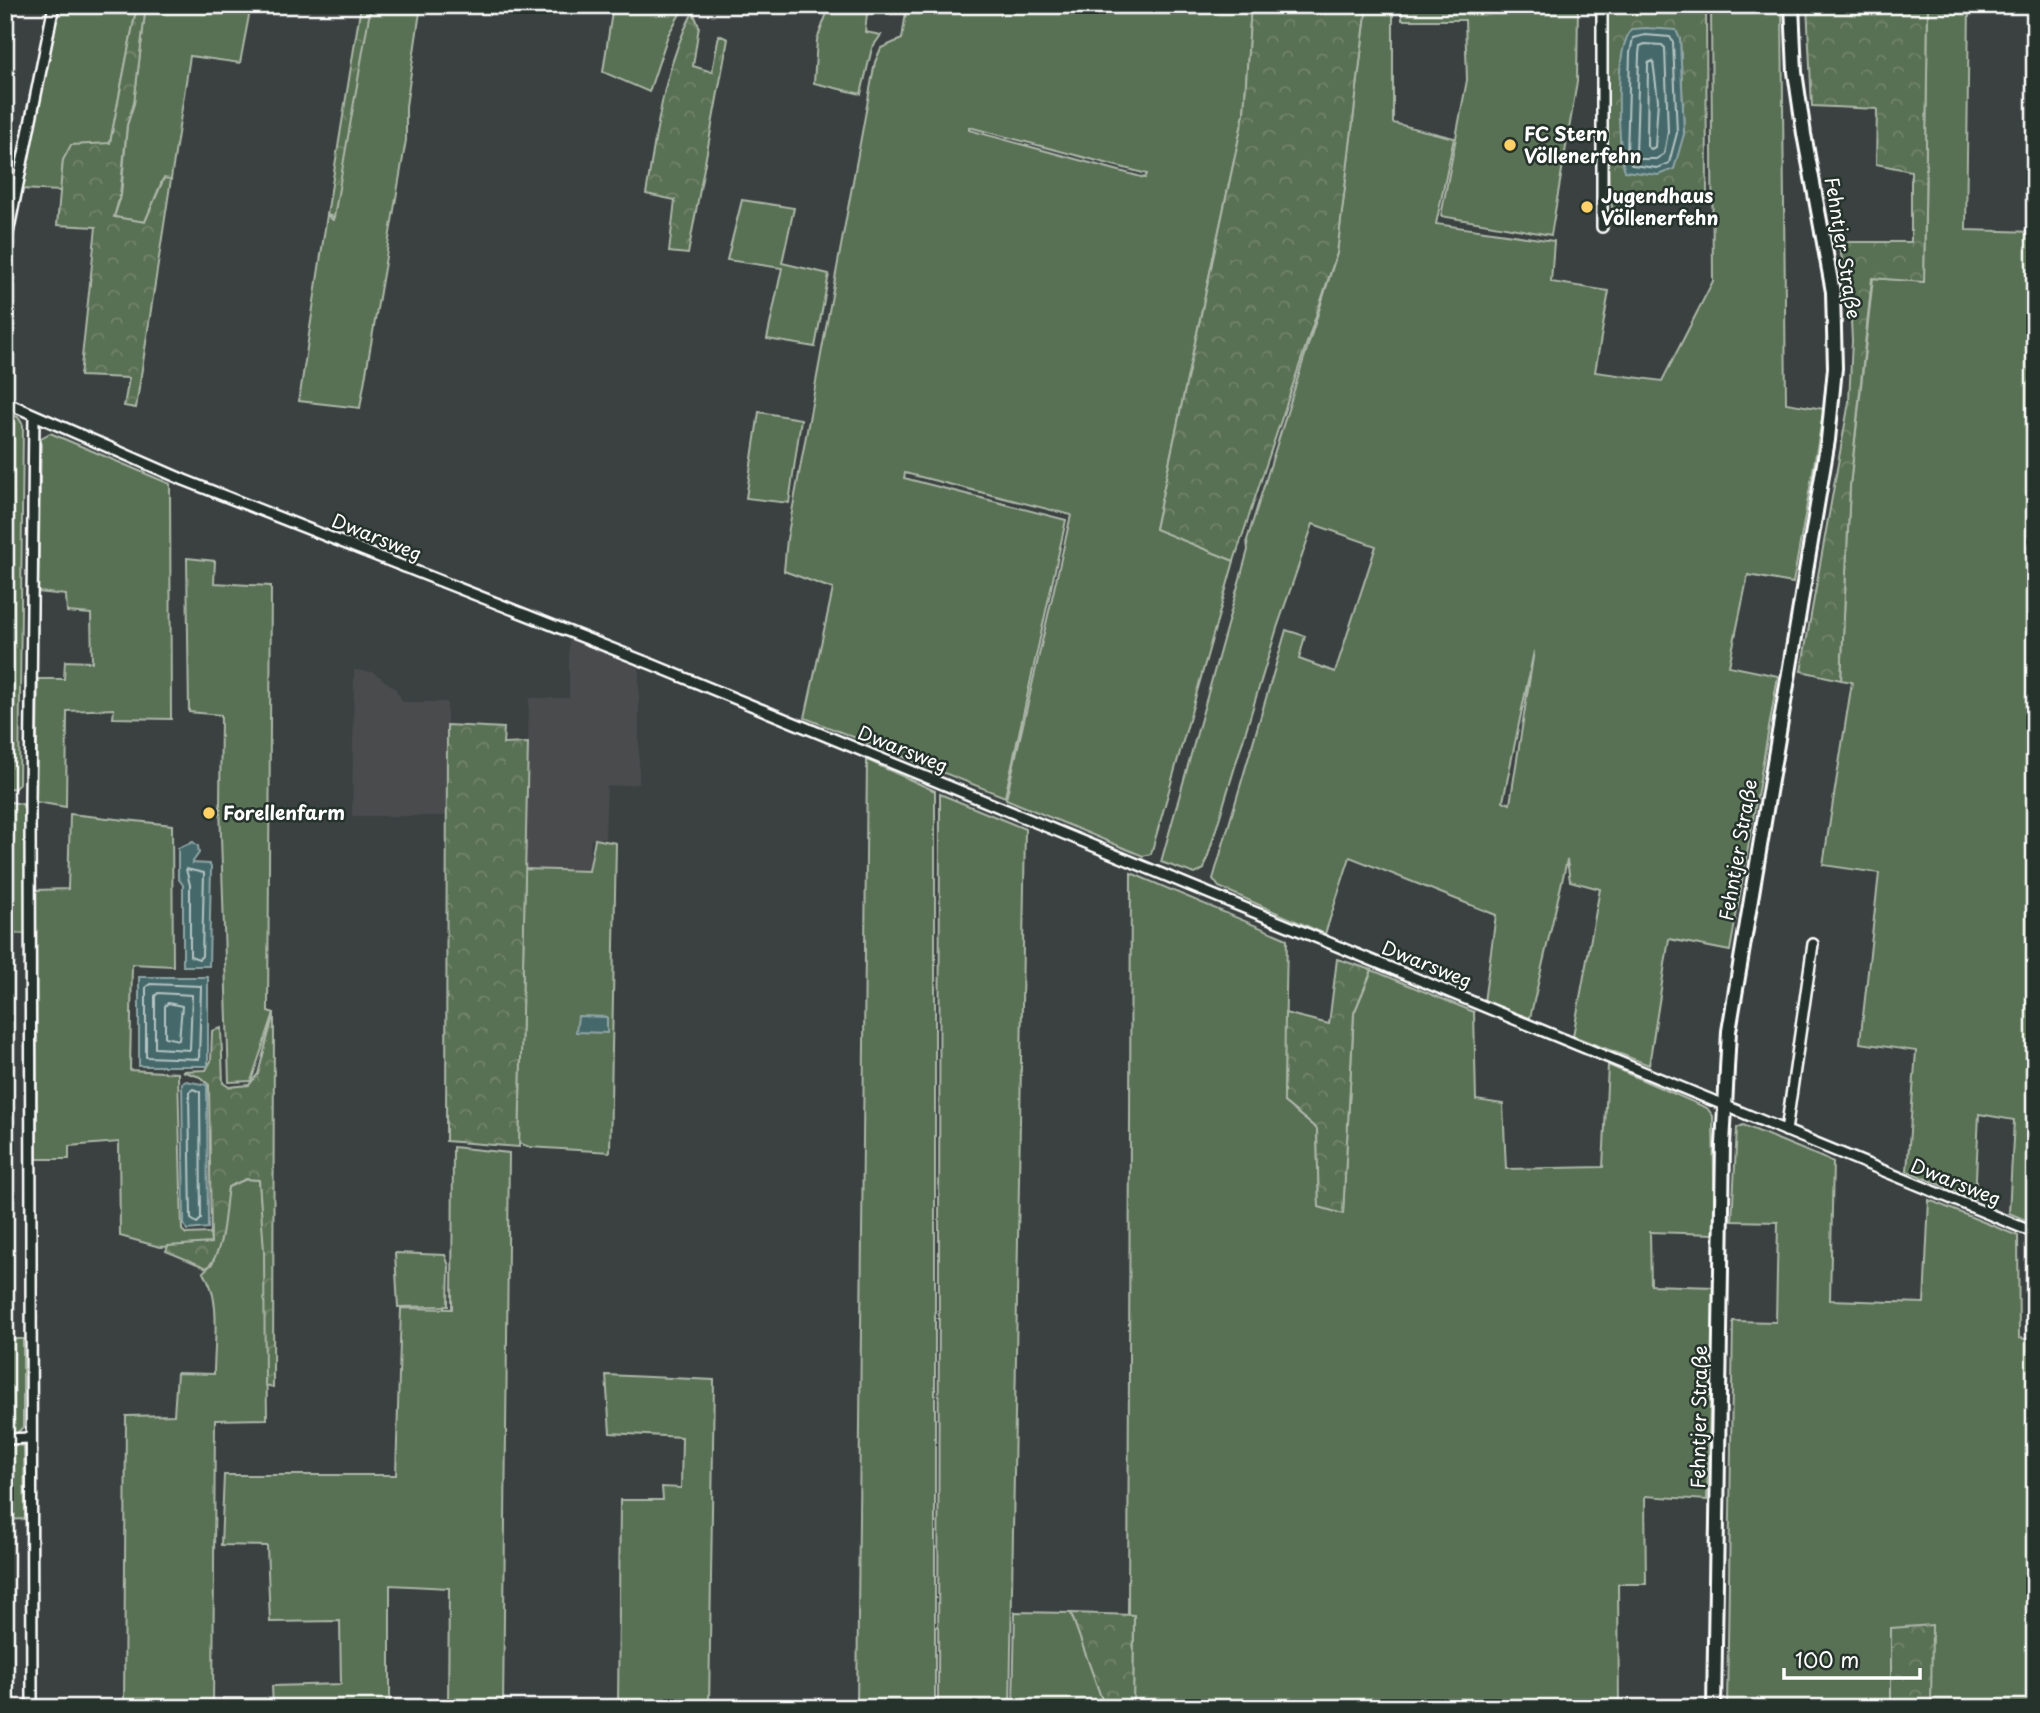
<svg xmlns="http://www.w3.org/2000/svg" width="2040" height="1713" font-family="'Playpen Sans',sans-serif">
	<style>
		.built { fill: #484b4d }
		.grass { fill: #596f53; stroke: #acb7a9; stroke-width: 2; fill-rule: evenodd }
		.forest { fill: url(#forest-crowns); stroke: #acb7a9; stroke-width: 2; fill-rule: evenodd }
		.water { fill: #45696a; stroke: #8fa5a6; stroke-width: 2 }
		.lines { fill: none; stroke-linecap: round; stroke-linejoin: round }
		.shore { stroke: #b5c3c3; stroke-width: 2 }
		.street-casing { stroke: #fff; stroke-width: 14 }
		.secondary-casing { stroke: #fff; stroke-width: 18 }
		.street { stroke: #26332d; stroke-width: 9 }
		.secondary { stroke: #26332d; stroke-width: 12 }
		.poi-dot { fill: #ffd166; stroke: #26332d; stroke-width: 2.5 }
		.labels { text-anchor: middle; stroke-width: 5; stroke-linejoin: round; paint-order: stroke }
		.poi-label { font-size: 19px; font-weight: bold; fill: #fff; stroke: #26332d; text-anchor: start }
		.street-label { font-size: 19px; fill: #fff; stroke: #26332d }
	</style>
	<defs>
		<pattern id="forest-crowns" width="20" height="18" patternUnits="userSpaceOnUse" patternTransform="scale(1.75)"><rect width="20" height="18" fill="#596f53"/><path d="M2 6a3 3 0 1 1 6 0M12 15a3 3 0 1 1 6 0" fill="none" stroke="#72856d"/></pattern>
	</defs>
	<rect width="100%" height="100%" fill="#3a4140"/>
	<filter id="ink" filterUnits="userSpaceOnUse"><feTurbulence type="fractalNoise" baseFrequency=".0143" numOctaves="2"/><feDisplacementMap in="SourceGraphic" scale="14" xChannelSelector="R" yChannelSelector="G"/><feConvolveMatrix kernelMatrix="1 2 1 2 8 2 1 2 1" color-interpolation-filters="sRGB"/></filter>
	<g filter="url(#ink)">
		<g class="built">
			<polygon points="569,637 639,667 639,784 607,787 605,838 591,840 589,871 525,869 529,698 569,698"/>
			<polygon points="354,670 373,672 395,688 403,702 447,702 447,816 352,816"/>
		</g>
		<g class="grass">
			<polygon points="57,5 137,5 110,143 63,160 61,191 20,189"/>
			<polygon points="146,5 251,5 240,63 190,56 171,179 163,179 145,222 114,217 121,196 127,125 134,103"/>
			<polygon points="369,5 421,5 406,106 406,140 360,408 299,401 327,215 333,220"/>
			<polygon points="613,5 685,5 668,35 649,92 603,72"/>
			<polygon points="830,5 868,5 865,32 881,35 872,48 861,94 814,83 817,40"/>
			<path d="M907 5H1251L1244 114 1155 529 1234 561 1151 854 1143 856 1006 799 1071 515 905 473 904 478 1066 520 1005 797 805 718 833 589 784 571 787 539 875 62 881 48 902 39ZM969 127 1147 174 1145 178 969 130Z"/>
			<path d="M1367 5H1393V123L1454 138 1436 224 1554 241 1551 282 1609 291 1595 372 1662 381 1713 281 1711 5H1782L1786 403 1824 409 1793 583 1748 575 1729 666 1778 676 1730 951 1669 939 1649 1065 1573 1036 1600 889 1570 881 1567 860 1530 1018 1484 1002 1496 915 1350 857 1325 934 1219 887 1213 879 1286 630 1305 636 1299 659 1335 672 1376 546 1313 524 1277 628 1204 869 1195 874 1161 862 1248 550 1247 540 1337 253ZM1534 651 1510 804 1503 801Z"/>
			<polygon points="1402,5 1578,5 1577,82 1551,235 1441,216 1467,80 1465,20 1402,20"/>
			<polygon points="1928,5 1969,5 1966,230 2035,232 2035,1224 2009,1213 2014,1120 1979,1114 1975,1199 1907,1171 1916,1051 1860,1043 1879,873 1823,865 1852,682 1841,680 1850,486 1873,278 1924,282"/>
			<polygon points="742,200 794,208 782,263 829,274 815,347 767,339 782,268 727,260"/>
			<polygon points="5,412 18,417 23,425 19,784 14,789 5,787"/>
			<polygon points="759,412 801,419 789,503 746,498"/>
			<polygon points="50,433 170,484 171,719 113,718 114,709 67,711 66,807 36,802 38,679 64,679 65,661 92,662 91,614 67,612 66,595 38,592 41,438"/>
			<polygon points="187,558 215,561 214,583 271,586 268,1011 274,1013 251,1081 229,1082 220,806 221,715 189,712"/>
			<polygon points="867,760 935,791 935,1708 857,1708"/>
			<polygon points="940,794 1025,829 1010,1708 938,1708"/>
			<polygon points="5,801 22,804 25,810 26,934 5,933"/>
			<polygon points="70,814 172,825 173,966 132,964 130,1070 178,1073 182,1230 186,1234 210,1233 211,1244 160,1247 120,1236 119,1142 69,1146 69,1159 37,1159 36,890 68,889"/>
			<polygon points="595,839 616,843 610,1152 529,1147 519,1143 525,869 589,871"/>
			<polygon points="1131,873 1287,939 1284,1102 1317,1129 1319,1207 1343,1213 1354,1013 1372,970 1474,1012 1476,1100 1503,1104 1506,1169 1603,1167 1608,1065 1707,1108 1713,1116 1715,1234 1650,1232 1651,1285 1714,1287 1707,1500 1645,1496 1646,1584 1618,1584 1619,1708 1133,1708 1134,1616 1128,1614"/>
			<polygon points="1743,1125 1833,1162 1830,1300 1924,1303 1929,1200 2018,1236 2019,1338 2035,1340 2035,1708 1727,1708 1733,1321 1776,1322 1778,1222 1732,1221 1737,1128"/>
			<polygon points="453,1147 509,1153 503,1708 448,1708 449,1588 390,1585 390,1708 273,1708 272,1686 341,1684 340,1621 270,1622 267,1546 221,1545 224,1475 396,1475 401,1308 452,1309"/>
			<path d="M246 1179 259 1180 265 1255 267 1419 215 1420 213 1708H124L126 1416 174 1415 177 1373 214 1374C214 1344 222 1296 203 1272L213 1263 228 1187Z"/>
			<polygon points="395,1253 445,1255 449,1266 448,1306 398,1307"/>
			<polygon points="5,1339 23,1339 23,1427 16,1434 5,1434"/>
			<polygon points="606,1375 714,1380 709,1708 618,1708 620,1500 663,1500 662,1487 681,1488 682,1437 610,1433"/>
			<polygon points="5,1444 24,1446 25,1519 5,1520"/>
			<polygon points="1015,1612 1071,1613 1105,1708 1013,1708"/>
			<rect x="223" y="1698" width="43" height="10"/>
		</g>
		<g class="forest">
			<polygon points="137,5 146,5 134,103 127,125 120,196 114,217 145,222 164,178 171,179 136,408 124,406 129,378 80,376 96,227 57,225 63,160 71,145 110,143"/>
			<polygon points="361,5 371,5 334,217 327,215"/>
			<polygon points="1251,5 1367,5 1337,253 1234,561 1155,529 1244,114"/>
			<path d="M1605 5H1706L1707 199C1672 195 1643 194 1614 218L1609 191ZM1680 39 1684 134 1620 157 1623 52Z"/>
			<polygon points="1807,5 1928,5 1924,282 1872,278 1850,486 1841,680 1801,671 1849,402 1852,341 1849,281 1837,242 1911,242 1911,171 1876,164 1877,109 1812,106"/>
			<path d="M693 12 699 26 693 66 712 72 719 35 728 39 688 254 669 252 675 200 646 194C657 131 663 68 693 12Z"/>
			<polygon points="447,725 504,728 503,744 528,743 519,1147 446,1141"/>
			<polygon points="1337,959 1372,970 1354,1013 1343,1214 1319,1207 1317,1129 1284,1102 1285,1013 1329,1024"/>
			<path d="M274 1013 273 1387 265 1385 264 1251 259 1180 246 1179 228 1187C224 1210 225 1252 207 1268L166 1251 168 1246 211 1243 209 1085 200 1077 182 1071 206 1070 211 1061 212 1031 221 1028 223 1083 229 1087 249 1085 258 1074Z"/>
			<polygon points="1071,1613 1134,1615 1133,1708 1105,1708"/>
			<polygon points="1932,1625 1931,1708 1891,1708 1891,1628"/>
		</g>
		<g class="water">
			<path d="M1646 28 1676 30 1680 39 1684 134 1674 169 1658 175 1625 171C1617 145 1614 47 1632 29Z"/>
			<polygon points="193,842 198,846 199,853 192,863 209,864 211,867 209,966 183,966 183,885 178,878 178,848"/>
			<rect x="139" y="977" width="69" height="89"/>
			<polygon points="578,1016 607,1017 607,1033 576,1032"/>
			<polygon points="186,1081 207,1085 208,1228 187,1230 184,1224 182,1083"/>
		</g>
		<g class="lines">
			<g class="shore">
				<polygon points="1645,35 1670,37 1673,42 1677,133 1669,163 1657,168 1632,165 1627,156 1630,53 1633,38"/>
				<polygon points="1645,44 1662,45 1665,48 1668,132 1664,154 1656,159 1639,159 1636,154 1639,54 1640,46"/>
				<polygon points="1653,61 1658,100 1655,147 1651,149 1647,146 1648,63"/>
				<polygon points="186,869 204,873 202,956 199,959 190,956 190,885"/>
				<polygon points="150,984 201,986 199,1059 146,1057 146,987"/>
				<polygon points="158,993 192,995 190,1050 155,1048 155,996"/>
				<polygon points="168,1003 182,1006 179,1040 165,1037 165,1006"/>
				<polygon points="193,1089 200,1092 201,1219 197,1223 191,1219 189,1092"/>
			</g>
			<defs>
				<g id="street">
					<polyline points="1602,227 1602,5"/>
					<polyline points="5,248 54,5"/>
					<polyline points="5,402 184,480 651,664 2035,1233"/>
					<polyline points="1786,1131 1813,944"/>
					<polyline points="5,1439 30,1438"/>
					<polyline points="32,1708 30,800 34,415"/>
				</g>
				<polyline id="secondary" points="1714,1708 1723,1145 1729,1031 1828,440 1835,368 1833,292 1804,134 1795,72 1792,5"/>
			</defs>
			<use href="#street" class="street-casing"/>
			<use href="#secondary" class="secondary-casing"/>
			<use href="#street" class="street"/>
			<use href="#secondary" class="secondary"/>
		</g>
	</g>
	<g class="poi-dot">
		<circle cx="1510" cy="145" r="7"/>
		<circle cx="1587" cy="207" r="7"/>
		<circle cx="209" cy="813" r="7"/>
	</g>
	<g class="labels">
		<g class="poi-label">
			<text x="1524" y="141">FC Stern<tspan x="1524" dy="22">Völlenerfehn</tspan></text>
			<text x="1601" y="203">Jugendhaus<tspan x="1601" dy="22">Völlenerfehn</tspan></text>
			<text x="223" y="820">Forellenfarm</text>
		</g>
		<g class="street-label">
			<text transform="translate(1843 248) rotate(81)" y="7">Fehntjer Straße</text>
			<text transform="translate(377 537) rotate(22)" y="7">Dwarsweg</text>
			<text transform="translate(903 749) rotate(22)" y="7">Dwarsweg</text>
			<text transform="translate(1738 850) rotate(-80)" y="7">Fehntjer Straße</text>
			<text transform="translate(1427 964) rotate(22)" y="7">Dwarsweg</text>
			<text transform="translate(1956 1182) rotate(22)" y="7">Dwarsweg</text>
			<text transform="translate(1699 1417) rotate(-89)" y="7">Fehntjer Straße</text>
		</g>
	</g>
	<rect width="2040" height="1713" fill="none" stroke="#26332d" stroke-width="28"/>
	<rect x="14" y="14" width="2012" height="1685" fill="none" stroke="#fff" stroke-width="2.5" filter="url(#ink)"/>
	<path d="M1784 1668v10h136v-10" fill="none" stroke="#ffffff" stroke-width="3.5"/>
	<text x="1795" y="1668" font-size="21" fill="#ffffff" stroke="#26332d" stroke-width="5" paint-order="stroke">100 m</text>
</svg>
